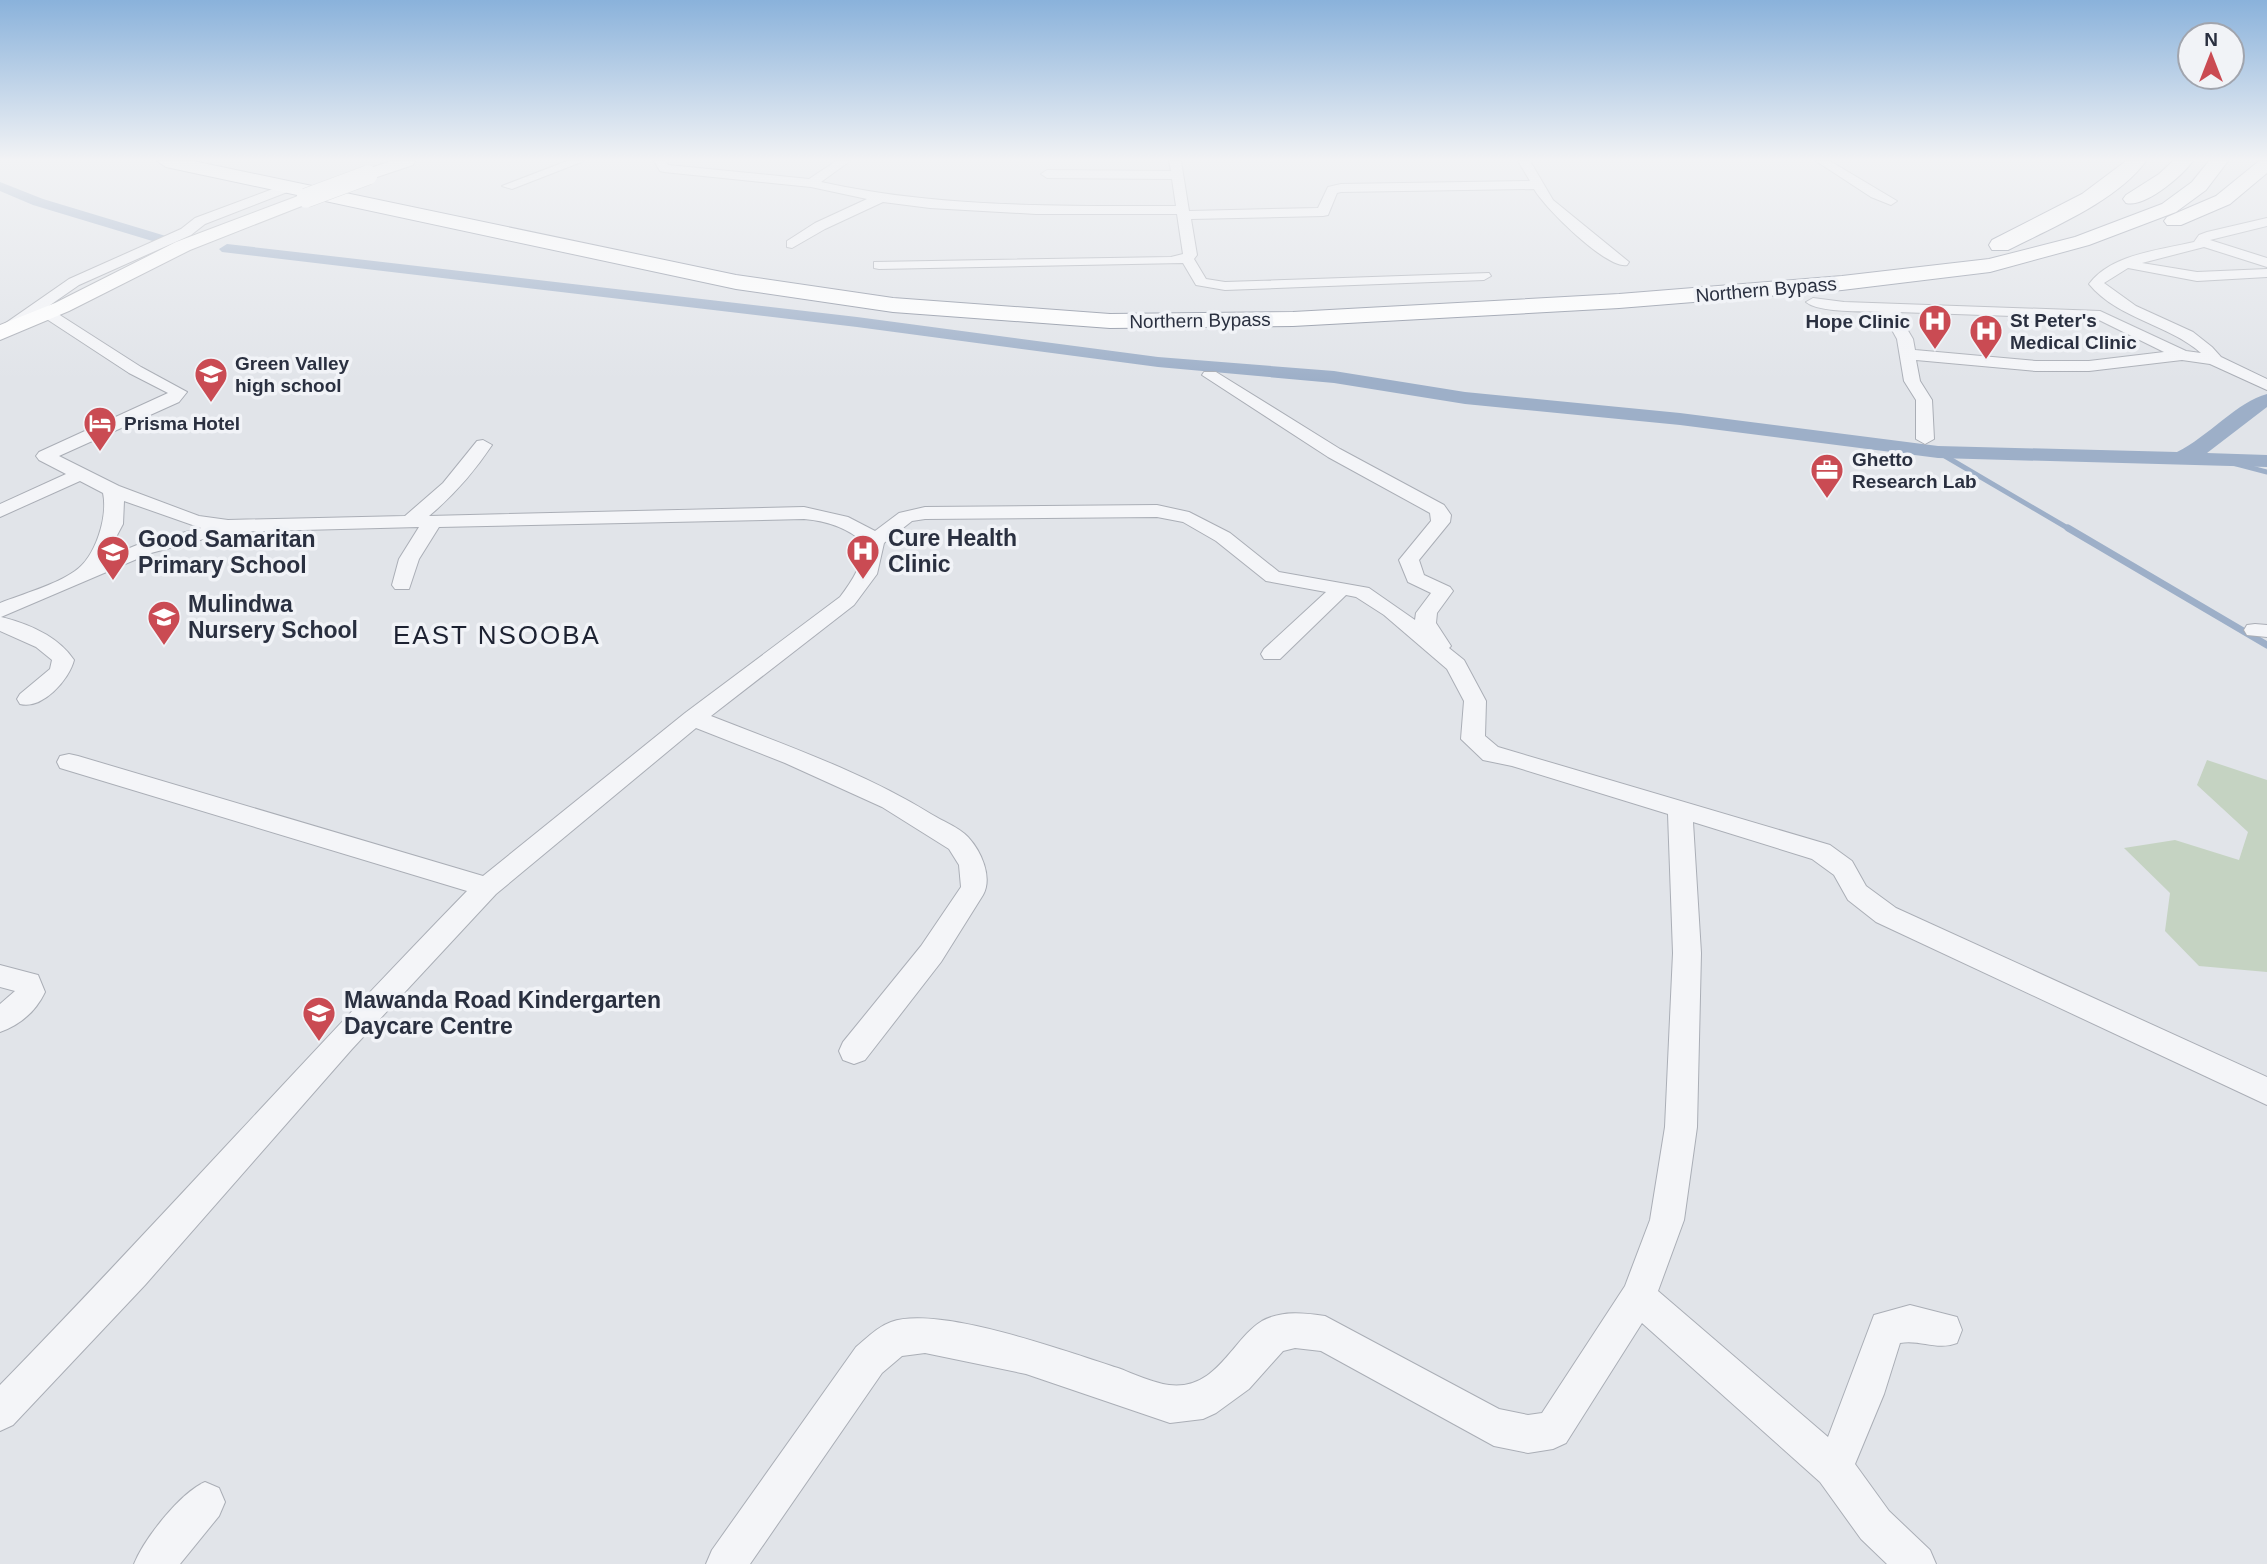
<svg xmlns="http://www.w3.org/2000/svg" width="2267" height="1564" font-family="Arial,sans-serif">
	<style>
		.green { fill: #c5d3c2 }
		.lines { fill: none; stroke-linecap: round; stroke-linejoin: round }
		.stream-far1 { stroke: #9dafc8; stroke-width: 5 }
		.stream { stroke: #9dafc8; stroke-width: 7 }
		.canal { fill: #9dafc8; fill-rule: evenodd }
		.street-casing { stroke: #aaaeb6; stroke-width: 2 }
		.secondary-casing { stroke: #aaaeb6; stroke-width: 2 }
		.highway-casing { stroke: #89909f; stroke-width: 2 }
		.street { fill: #f4f5f8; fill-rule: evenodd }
		.secondary { fill: #fff; fill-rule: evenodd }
		.highway { fill: #fff; fill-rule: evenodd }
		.secondary-bridge-casing { stroke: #aaaeb6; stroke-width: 20; stroke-linecap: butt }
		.secondary-bridge { stroke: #fff; stroke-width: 19 }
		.labels { text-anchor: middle; stroke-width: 7; stroke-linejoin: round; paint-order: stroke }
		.far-street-label { font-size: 19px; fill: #2a3040; stroke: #f1f3f7 }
		.far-poi-label { font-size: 19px; font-weight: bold; fill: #2a3040; stroke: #f1f3f7; text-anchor: start }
		.poi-label { font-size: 23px; font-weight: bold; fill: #2a3040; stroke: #f1f3f7; text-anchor: start }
		.quarter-label { font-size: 26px; letter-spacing: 2px; fill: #1c2131; stroke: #f1f3f7 }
	</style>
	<rect width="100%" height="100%" fill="#e1e4e9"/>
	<polygon class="green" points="2207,760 2267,780 2267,972 2199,966 2165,931 2170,893 2124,848 2175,840 2239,860 2248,832 2197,785"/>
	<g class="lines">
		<g class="stream-far1">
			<polyline points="1938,452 2071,530"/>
			<polyline points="2225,461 2267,472"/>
		</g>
		<polyline class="stream" points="2068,528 2267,645"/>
		<g class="canal">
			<polygon points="0,182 43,199 169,237 172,240 169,243 159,243 33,205 0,191"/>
			<path d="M227 244 857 317 1158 357 1334 371 1465 392 1680 413 1938 446 2177 452C2208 437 2238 401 2267 394V407L2207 453 2267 455V467L1938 458 1680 425 1465 404 1334 383 1158 367 857 327 222 252 219 249Z"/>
		</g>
		<defs>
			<g id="street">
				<polygon points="567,161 584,161 512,189 502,186"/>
				<path d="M654 161H666L668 165 809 179 836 161H850L821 182C938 208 1057 206 1176 206L1172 179 1047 178 1041 174 1047 170 1171 171 1169 161H1181L1189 211 1318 208 1328 187 1341 184 1530 181 1518 161H1530L1553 200 1629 262 1627 265C1606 269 1544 207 1534 189L1341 192 1337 193 1328 215 1323 216 1191 219 1197 255 1194 259 1206 279 1225 282 1489 273 1491 276 1484 280 1225 290 1196 285 1183 263 879 269 874 268V262L1171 257 1183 254 1177 214H1036L930 208 883 202 825 229 792 248 787 247V241L815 223 867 199 811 187 664 172 660 171Z"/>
				<polygon points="1816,161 1830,161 1897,201 1891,205 1871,197"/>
				<path d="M286 184 290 185V191L205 224 191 235 79 285 43 310H52L141 367 187 392 179 402 59 456 119 486 199 516 228 520 405 516 443 483 477 441 483 440 492 445C474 472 454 495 429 516L804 507 848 517 875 531 899 513 925 507 1157 505 1189 512 1230 533 1279 572 1369 588 1415 620 1416 613 1431 593 1408 582 1399 560 1431 521 1430 513 1328 457 1202 375 1204 372H1216L1340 449 1444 505 1451 515 1450 522 1419 560 1424 575 1450 587 1453 591 1437 613 1436 623 1451 646 1449 648 1464 660 1486 701 1485 736 1498 747 1830 845 1852 861 1866 886 1896 908 2267 1077V1105L1876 922 1848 900 1834 875 1812 859 1693 822 1701 953 1697 1127 1684 1220 1658 1291 1828 1437 1874 1315 1910 1305 1957 1317 1962 1330 1957 1343C1937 1351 1920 1339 1900 1343L1884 1394 1855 1464 1889 1511 1930 1550 1936 1564H1887L1861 1539 1820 1482 1642 1323 1566 1443 1553 1449 1528 1453 1494 1446 1321 1351 1295 1348 1283 1351 1249 1389 1216 1413 1203 1419 1170 1423 1026 1374 925 1353 902 1356 882 1373 750 1564H706L712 1550 856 1347C867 1338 877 1327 891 1322 939 1305 1068 1352 1118 1368 1134 1374 1153 1383 1169 1385 1217 1391 1232 1339 1262 1321 1282 1310 1304 1313 1325 1316L1499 1409 1528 1415 1542 1413 1625 1286 1650 1220 1665 1127 1673 953 1668 814 1512 766 1483 760 1461 739 1464 701 1447 669 1384 615 1356 597 1346 595 1280 659H1264L1261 654 1264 649 1326 592 1266 581 1216 541 1183 522 1157 517 925 519 912 521 884 543 877 574 854 605 711 716C785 745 863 772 931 814 942 821 959 827 968 837 981 851 993 877 983 895L941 962 865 1060 854 1064 843 1060 839 1051 843 1042 921 946 961 887 959 865 949 849 882 807 785 763 696 728 496 894 352 1049 145 1285 13 1425 0 1431V1385C158 1223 309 1053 467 891L60 768 57 762 60 756 69 754 78 756 483 876 685 713 840 597C853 580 863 564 864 543 847 527 826 521 804 519L439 527 419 559 409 589H395L392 585 399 559 419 527 230 532 151 553 1 617C29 624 58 636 74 660 69 680 42 710 20 704L17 699 20 694 50 669 52 660 36 647 0 631V603C23 594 55 585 75 571 96 557 108 516 103 493L80 481 0 517V504L66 474 39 460 36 456 39 452 168 393 129 373 42 316 41 311 10 334H0V327L69 279 181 229 195 218ZM124 501 201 528 137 545 105 558 123 524Z"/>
				<path d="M2267 218V226L2210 240 2267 258V267L2204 247 2142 263 2197 272 2267 269V277L2197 281 2128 268 2104 283 2136 306 2193 332 2212 347 2221 357 2267 379V390L2210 364 2182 360 2089 371H2036L1916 360 1920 381 1932 400 1934 439 1925 444 1916 439V400L1904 381 1897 339 1882 312C1863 311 1819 313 1806 302L1813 298 1844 302 2100 311 2186 351 2201 353C2168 324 2118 319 2089 284 2111 254 2160 250 2194 242L2199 235 2207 232ZM1897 312 2097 319 2164 352 2089 361H2036L1915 350 1913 339Z"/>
				<polygon points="2255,624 2267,625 2267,637 2247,635 2244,630 2247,625"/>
				<path d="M0 965 38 975 45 992C36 1011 20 1025 0 1032V1004L15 991 0 987Z"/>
				<path d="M205 1482 219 1488 225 1502 219 1516 180 1564H134C144 1539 180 1493 205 1482Z"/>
			</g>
			<g id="secondary">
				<polygon points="391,161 415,161 413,165 368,180 359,175 362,171"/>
				<polygon points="306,193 315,198 312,202 190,250 69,311 0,340 0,325 55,303 176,242"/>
			</g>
			<g id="highway">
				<polygon points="157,161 193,161 736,275 893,298 1110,314 1293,312 1619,294 1842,276 1989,259 2075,237 2162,204 2192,182 2209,161 2228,161 2206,190 2176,212 2089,245 1990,272 1842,290 1619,308 1293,326 1110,328 893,312 736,289 166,167"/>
				<path d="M2126 161H2146C2117 201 2051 228 2008 250H1992L1989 245 1992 240 2082 194Z"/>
				<path d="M2173 161H2193C2182 176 2145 208 2126 203L2123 199 2126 195 2159 174Z"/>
				<polygon points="2259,161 2267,161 2267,173 2230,204 2181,225 2167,225 2164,221 2167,217 2216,196"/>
			</g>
		</defs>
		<use href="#street" class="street-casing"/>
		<use href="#secondary" class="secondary-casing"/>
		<use href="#highway" class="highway-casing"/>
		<use href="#street" class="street"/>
		<use href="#secondary" class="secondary"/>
		<use href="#highway" class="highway"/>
		<defs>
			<polyline id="secondary-bridge" points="306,198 368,175"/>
		</defs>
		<use href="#secondary-bridge" class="secondary-bridge-casing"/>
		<use href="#secondary-bridge" class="secondary-bridge"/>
	</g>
	<linearGradient id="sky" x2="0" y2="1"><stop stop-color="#8ab2db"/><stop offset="0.42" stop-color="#f2f3f5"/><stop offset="1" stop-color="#f2f3f5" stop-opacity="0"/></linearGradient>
	<rect width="2267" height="380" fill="url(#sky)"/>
	<defs>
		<symbol id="hospital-pin" viewBox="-11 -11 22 30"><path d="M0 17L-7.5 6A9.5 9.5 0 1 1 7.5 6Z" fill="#ca4b53" stroke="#f1f3f7"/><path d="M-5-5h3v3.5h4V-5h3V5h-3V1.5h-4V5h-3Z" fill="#fff"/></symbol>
		<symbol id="school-pin" viewBox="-11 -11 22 30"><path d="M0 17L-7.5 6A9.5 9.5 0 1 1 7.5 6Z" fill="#ca4b53" stroke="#f1f3f7"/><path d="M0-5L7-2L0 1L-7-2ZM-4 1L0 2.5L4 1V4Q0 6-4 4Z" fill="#fff"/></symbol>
		<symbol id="hotel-pin" viewBox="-11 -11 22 30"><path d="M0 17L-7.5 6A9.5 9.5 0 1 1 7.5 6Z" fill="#ca4b53" stroke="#f1f3f7"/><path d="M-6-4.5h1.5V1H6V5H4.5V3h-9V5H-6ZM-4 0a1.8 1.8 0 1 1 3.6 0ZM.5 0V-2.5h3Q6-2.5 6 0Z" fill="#fff"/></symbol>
		<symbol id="office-pin" viewBox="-11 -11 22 30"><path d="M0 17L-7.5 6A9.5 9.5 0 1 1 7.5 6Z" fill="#ca4b53" stroke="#f1f3f7"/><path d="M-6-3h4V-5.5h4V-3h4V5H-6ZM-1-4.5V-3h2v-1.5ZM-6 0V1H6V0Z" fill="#fff"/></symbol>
	</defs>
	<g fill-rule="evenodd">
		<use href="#hospital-pin" x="1916" y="302" width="38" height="52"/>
		<use href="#hospital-pin" x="1967" y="312" width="38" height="52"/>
		<use href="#school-pin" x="192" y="355" width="38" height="52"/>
		<use href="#hotel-pin" x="81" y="404" width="38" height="52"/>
		<use href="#office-pin" x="1808" y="451" width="38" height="52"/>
		<use href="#hospital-pin" x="844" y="532" width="38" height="52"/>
		<use href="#school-pin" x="94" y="533" width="38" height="52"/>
		<use href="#school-pin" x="145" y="598" width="38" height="52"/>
		<use href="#school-pin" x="300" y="994" width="38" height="52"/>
	</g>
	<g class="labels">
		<g class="far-street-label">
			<text transform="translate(1766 289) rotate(-5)" y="7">Northern Bypass</text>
			<text transform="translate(1200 320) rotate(-1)" y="7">Northern Bypass</text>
		</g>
		<g class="far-poi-label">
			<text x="2010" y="327">St Peter's<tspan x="2010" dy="22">Medical Clinic</tspan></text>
			<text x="1910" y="328" text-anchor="end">Hope Clinic</text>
			<text x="235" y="370">Green Valley<tspan x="235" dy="22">high school</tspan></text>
			<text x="124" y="430">Prisma Hotel</text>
			<text x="1852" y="466">Ghetto<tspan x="1852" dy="22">Research Lab</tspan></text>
		</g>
		<g class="poi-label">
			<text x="888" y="546">Cure Health<tspan x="888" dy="26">Clinic</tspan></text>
			<text x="138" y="547">Good Samaritan<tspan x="138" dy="26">Primary School</tspan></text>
			<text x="188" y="612">Mulindwa<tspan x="188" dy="26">Nursery School</tspan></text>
			<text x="344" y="1008">Mawanda Road Kindergarten<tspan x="344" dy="26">Daycare Centre</tspan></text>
		</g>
		<g class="quarter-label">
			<text x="497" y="644">EAST NSOOBA</text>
		</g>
	</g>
	<g transform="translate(2211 56)"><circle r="33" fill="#f1f3f7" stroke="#a1a5ae" stroke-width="2"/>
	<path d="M0-5L12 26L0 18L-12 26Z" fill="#ca4b53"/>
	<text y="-10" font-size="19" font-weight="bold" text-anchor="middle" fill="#2a3040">N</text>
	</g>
</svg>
